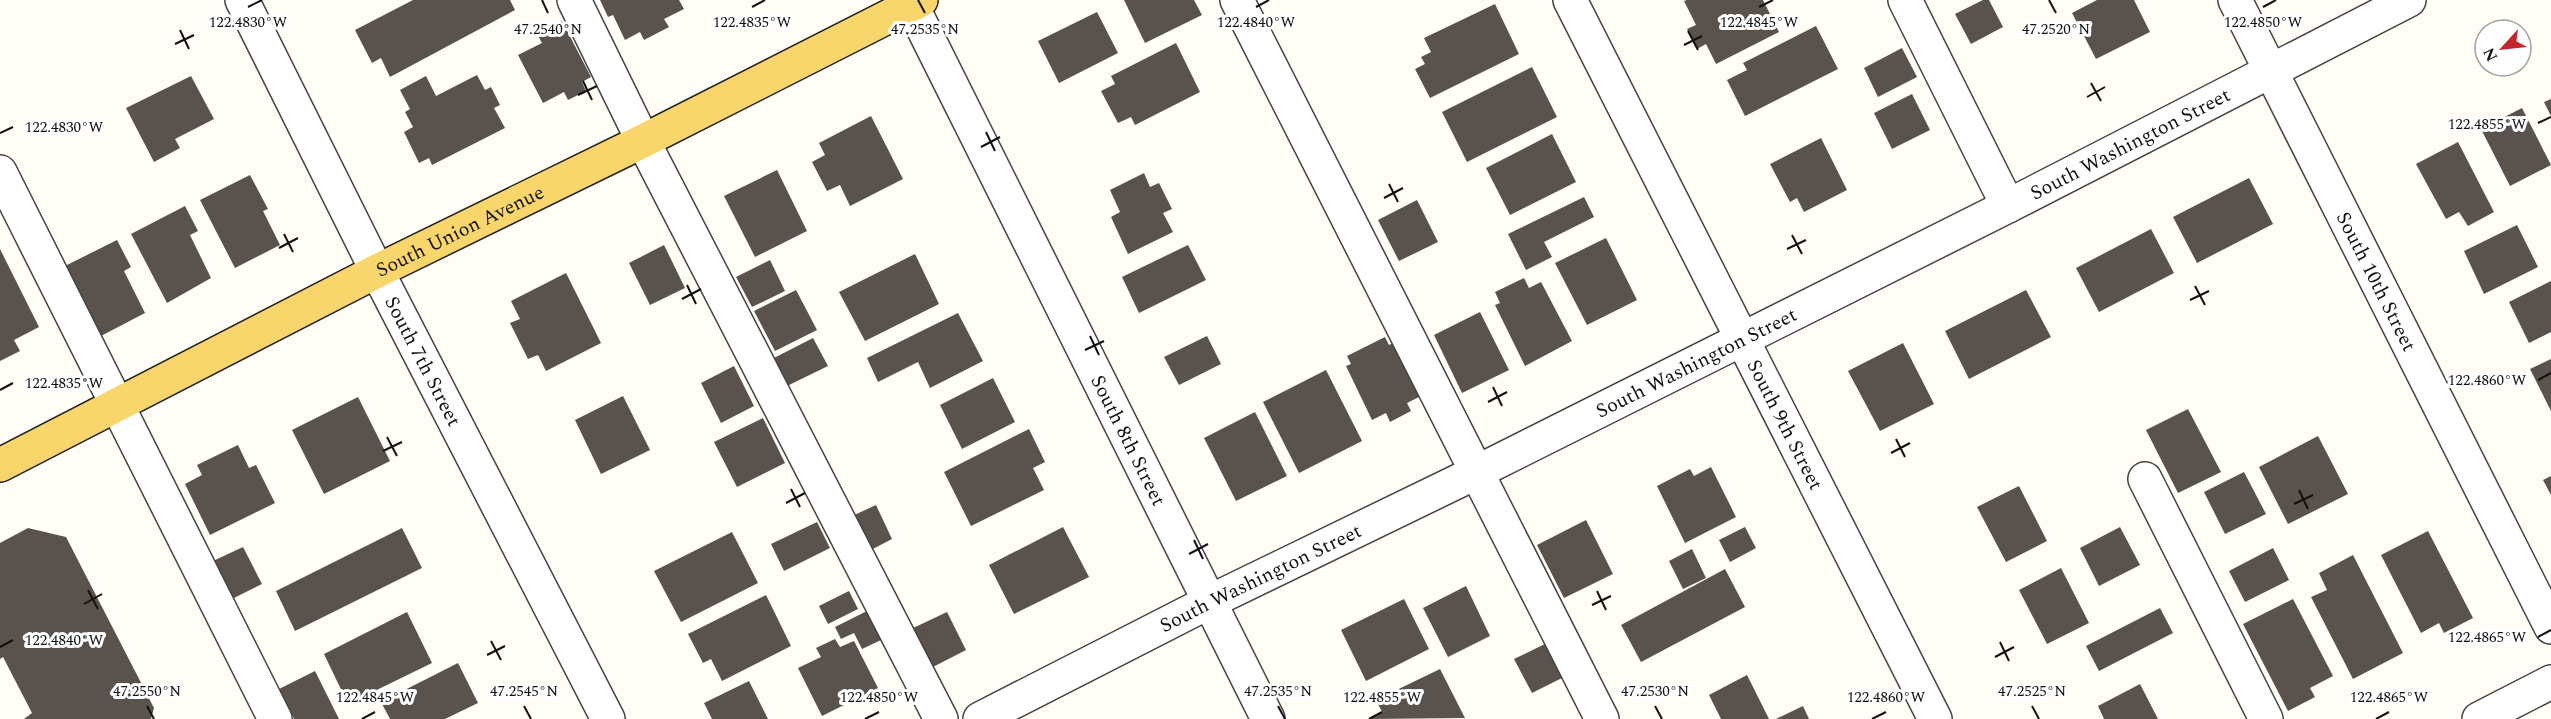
<svg xmlns="http://www.w3.org/2000/svg" width="2551" height="719" font-family="Spectral,serif">
	<style>
		.building { fill: #5a524d }
		.lines { fill: none; stroke-linecap: round; stroke-linejoin: round }
		.minor-casing { stroke: #444; stroke-width: 36 }
		.major-casing { stroke: #222; stroke-width: 36 }
		.minor { stroke: #fff; stroke-width: 33 }
		.major { stroke: #f9d66b; stroke-width: 33 }
		.ticks { fill: none; stroke: #111; stroke-width: 2 }
		.labels { text-anchor: middle; stroke-width: 6; stroke-linejoin: round; paint-order: stroke }
		.street-label { font-size: 20px; fill: #111; stroke: #fff }
		.ticks-label { font-size: 15px; text-anchor: middle; fill: #111; stroke: #fff; stroke-width: 6; stroke-linejoin: round; paint-order: stroke }
	</style>
	<rect width="100%" height="100%" fill="#fffdf5"/>
	<g class="building">
		<polygon points="413,0 510,0 515,10 390,77 381,58 372,63 355,30"/>
		<polygon points="600,0 679,0 684,9 664,19 669,27 644,40 640,32 625,40 613,15 608,17"/>
		<polygon points="1124,0 1194,0 1202,15 1145,43"/>
		<polygon points="1687,0 1763,0 1779,32 1716,64 1706,44 1697,49 1687,29 1696,25 1684,1"/>
		<polygon points="1983,0 1989,0 2003,27 1971,44 1955,14"/>
		<polygon points="2097,0 2134,0 2150,32 2096,59 2072,13"/>
		<polygon points="1495,4 1519,54 1430,98 1415,69 1425,64 1421,57 1431,52 1424,38"/>
		<polygon points="1097,12 1118,53 1059,83 1038,41"/>
		<polygon points="562,21 591,77 582,82 586,91 568,100 564,92 543,103 518,55 542,43 537,34"/>
		<polygon points="1816,26 1838,69 1745,116 1727,80 1747,70 1743,63"/>
		<polygon points="1176,43 1200,92 1135,125 1131,117 1118,123 1101,91 1115,84 1111,76"/>
		<polygon points="1902,48 1917,77 1878,97 1864,68"/>
		<polygon points="1532,67 1557,117 1467,162 1442,112"/>
		<polygon points="477,75 485,90 491,87 500,105 494,108 505,128 432,165 429,158 419,163 404,132 413,127 405,112 410,109 400,90 426,76 436,96"/>
		<polygon points="191,76 214,119 175,139 180,148 154,162 126,108"/>
		<polygon points="1912,94 1930,130 1892,149 1874,113"/>
		<polygon points="2551,99 2551,116 2544,102"/>
		<polygon points="2522,108 2551,165 2510,186 2481,129"/>
		<polygon points="871,116 903,179 850,206 840,185 827,191 812,162 825,155 819,143"/>
		<polygon points="1552,134 1576,182 1510,215 1486,168"/>
		<polygon points="1821,138 1847,190 1804,212 1797,198 1790,202 1770,164"/>
		<polygon points="2458,142 2494,212 2468,226 2459,212 2446,219 2416,164"/>
		<polygon points="777,170 807,231 755,257 724,196"/>
		<polygon points="1144,173 1150,187 1159,183 1172,209 1163,213 1173,232 1128,254 1111,217 1120,212 1110,190"/>
		<polygon points="250,175 268,209 263,211 280,245 235,268 200,200"/>
		<polygon points="2249,178 2273,224 2197,263 2173,217"/>
		<polygon points="1584,197 1594,217 1544,242 1552,257 1526,270 1508,234"/>
		<polygon points="1417,200 1438,242 1399,261 1378,220"/>
		<polygon points="185,206 198,231 190,235 211,278 167,303 131,234"/>
		<polygon points="2517,225 2538,267 2484,294 2464,251"/>
		<polygon points="2151,229 2174,273 2099,312 2076,268"/>
		<polygon points="1606,238 1637,300 1587,325 1555,263"/>
		<polygon points="117,240 131,267 124,271 145,313 99,337 63,267"/>
		<polygon points="664,245 685,288 650,305 629,263"/>
		<polygon points="1188,245 1206,280 1139,313 1122,277"/>
		<polygon points="0,249 39,327 14,340 20,351 0,361"/>
		<polygon points="915,254 939,304 865,341 839,292"/>
		<polygon points="770,260 785,291 752,307 736,277"/>
		<polygon points="566,273 601,343 546,371 538,355 528,359 510,323 520,319 511,301"/>
		<polygon points="1524,278 1529,288 1541,282 1572,341 1525,366 1495,305 1500,303 1495,292"/>
		<polygon points="2551,281 2551,332 2529,343 2509,302"/>
		<polygon points="796,290 817,330 775,351 754,311"/>
		<polygon points="2026,290 2051,337 1969,379 1945,331"/>
		<polygon points="1480,312 1509,370 1462,393 1434,335"/>
		<polygon points="958,313 983,361 930,388 918,362 878,382 867,358"/>
		<polygon points="1207,336 1221,364 1179,385 1164,357"/>
		<polygon points="1385,337 1389,345 1395,342 1421,396 1407,403 1411,411 1390,422 1386,413 1372,420 1346,366 1351,364 1347,356"/>
		<polygon points="813,338 828,366 787,386 774,358"/>
		<polygon points="1903,343 1934,404 1880,431 1848,371"/>
		<polygon points="2551,359 2551,411 2530,369"/>
		<polygon points="734,366 754,406 721,423 701,383"/>
		<polygon points="1326,370 1362,441 1299,473 1263,402"/>
		<polygon points="993,378 1015,422 962,449 940,405"/>
		<polygon points="623,396 650,450 601,474 575,420"/>
		<polygon points="358,397 390,461 324,494 292,430"/>
		<polygon points="2188,409 2221,472 2178,493 2146,430"/>
		<polygon points="1255,412 1287,476 1236,501 1204,438"/>
		<polygon points="763,418 785,463 737,487 714,442"/>
		<polygon points="1029,429 1045,462 1033,468 1044,490 971,526 944,472"/>
		<polygon points="2318,436 2348,494 2288,524 2259,467"/>
		<polygon points="238,445 249,468 256,465 275,503 210,535 185,484 202,475 197,465"/>
		<polygon points="1711,467 1736,517 1685,543 1657,486 1690,469 1694,476"/>
		<polygon points="2244,472 2266,514 2225,534 2204,492"/>
		<polygon points="2551,476 2551,495 2543,480"/>
		<polygon points="2019,486 2047,541 2006,562 1977,507"/>
		<polygon points="876,505 892,539 867,552 850,517"/>
		<polygon points="1586,520 1613,574 1564,598 1537,545"/>
		<polygon points="817,522 830,548 784,571 771,544"/>
		<polygon points="1063,527 1089,577 1014,614 989,565"/>
		<polygon points="1745,527 1756,548 1730,562 1719,540"/>
		<polygon points="2120,527 2140,565 2099,586 2080,548"/>
		<polygon points="28,528 66,537 154,708 151,719 24,719 32,713 3,657 0,659 0,543"/>
		<polygon points="402,528 422,568 295,631 276,591"/>
		<polygon points="2428,531 2473,618 2444,633 2439,623 2421,633 2381,555"/>
		<polygon points="732,532 758,583 681,622 654,571"/>
		<polygon points="243,547 262,584 232,599 213,561"/>
		<polygon points="2273,548 2289,580 2245,602 2229,571"/>
		<polygon points="1692,549 1706,578 1683,589 1669,561"/>
		<polygon points="2353,555 2403,653 2353,679 2311,597 2327,590 2319,573"/>
		<polygon points="2061,568 2089,623 2047,644 2019,590"/>
		<polygon points="1725,569 1745,607 1641,662 1621,625"/>
		<polygon points="1466,586 1490,636 1448,657 1423,608"/>
		<polygon points="849,591 858,609 828,624 819,606"/>
		<polygon points="766,595 791,646 722,681 711,659 703,663 688,634"/>
		<polygon points="1404,599 1429,649 1366,681 1341,630"/>
		<polygon points="2293,599 2333,676 2310,688 2315,697 2288,711 2243,624"/>
		<polygon points="2160,608 2173,633 2099,671 2086,646"/>
		<polygon points="867,611 881,640 862,649 854,633 841,639 835,627"/>
		<polygon points="407,612 432,663 348,704 324,654"/>
		<polygon points="947,612 966,650 931,668 911,629"/>
		<polygon points="835,639 840,647 854,641 878,688 822,716 798,668 821,657 816,648"/>
		<polygon points="1549,642 1566,676 1532,693 1514,659"/>
		<polygon points="458,663 478,703 445,719 390,719 381,702"/>
		<polygon points="1440,669 1465,718 1372,719 1371,717 1382,712 1376,700"/>
		<polygon points="315,671 339,719 294,719 279,689"/>
		<polygon points="1747,675 1769,719 1721,719 1709,695"/>
		<polygon points="749,681 768,719 712,719 704,703"/>
		<polygon points="2140,684 2158,719 2104,719 2098,706"/>
		<polygon points="1803,706 1809,719 1776,719"/>
	</g>
	<g class="lines">
		<defs>
			<g id="minor">
				<path id="s1" d="M242 0 377 271 608 719"/>
				<polyline points="574,0 643,141 941,719"/>
				<path id="s2" d="M909 0 1268 719"/>
				<polyline points="1237,0 1602,719"/>
				<path id="s3" d="M1570 0 1935 719"/>
				<polyline points="1905,0 2008,206"/>
				<path id="s4" d="M2235 0 2551 627"/>
				<polyline points="0,172 275,719"/>
				<polyline points="2145,479 2266,719"/>
				<path id="s5" d="M980 719 1209 602 1475 473 2008 206 2409 0"/>
				<polyline points="2479,719 2551,682"/>
			</g>
			<g id="major">
				<path id="s6" d="M0 465 377 271 643 141 921 0"/>
			</g>
		</defs>
		<use href="#minor" class="minor-casing"/>
		<use href="#major" class="major-casing"/>
		<use href="#minor" class="minor"/>
		<use href="#major" class="major"/>
	</g>
	<path class="ticks" d="M542 0 548 13M918 0 925 13M2049 0 2056 13M248 7 262 0M752 7 765 0M1256 7 1269 0M1759 7 1773 0M2263 7 2276 0M180 30 189 49M1688 31 1698 50M175 44 194 35M1684 45 1702 36M583 81 592 100M2091 83 2101 101M578 95 597 86M2087 97 2105 87M2538 123 2551 117M986 132 995 151M0 133 13 127M981 147 1000 137M1389 184 1398 202M1384 198 1403 188M284 234 293 252M1792 235 1802 254M279 248 298 238M1787 249 1806 240M687 285 696 304M2195 286 2205 305M682 299 701 289M2190 300 2209 291M1090 336 1099 355M1085 350 1104 341M2538 380 2551 373M1493 387 1502 406M0 390 13 383M1488 402 1507 392M387 437 397 456M1896 439 1905 457M383 451 402 442M1891 453 1910 443M791 489 800 507M2299 490 2308 509M786 503 805 493M2294 504 2313 495M1194 540 1203 559M1189 554 1208 544M88 590 98 609M1597 591 1606 610M84 604 102 594M1592 605 1611 596M2538 637 2551 630M491 641 501 660M2000 642 2009 661M0 647 13 640M487 655 505 646M1995 657 2014 647M147 706 154 719M524 706 531 719M1278 706 1285 719M1655 706 1662 719M2032 706 2039 719M362 719 375 712M865 719 879 712M1369 719 1382 712M1872 719 1886 712M2376 719 2389 712"/>
	<g class="labels">
		<g class="street-label">
			<text dy="7" stroke="none"><textPath href="#s5" startOffset="1286">South Washington Street</textPath></text>
			<text dy="7" stroke="none"><textPath href="#s6" startOffset="516">South Union Avenue</textPath></text>
			<text dy="7" stroke="none"><textPath href="#s4" startOffset="315">South 10th Street</textPath></text>
			<text dy="7" stroke="none"><textPath href="#s1" startOffset="404">South 7th Street</textPath></text>
			<text dy="7" stroke="none"><textPath href="#s5" startOffset="800">South Washington Street</textPath></text>
			<text dy="7" stroke="none"><textPath href="#s3" startOffset="476">South 9th Street</textPath></text>
			<text dy="7" stroke="none"><textPath href="#s2" startOffset="492">South 8th Street</textPath></text>
			<text dy="7" stroke="none"><textPath href="#s5" startOffset="314">South Washington Street</textPath></text>
		</g>
	</g>
	<g class="ticks-label">
		<text x="248" y="27">122.4830°W</text>
		<text x="752" y="27">122.4835°W</text>
		<text x="1256" y="27">122.4840°W</text>
		<text x="1759" y="27">122.4845°W</text>
		<text x="2263" y="27">122.4850°W</text>
		<text x="548" y="34">47.2540°N</text>
		<text x="925" y="34">47.2535°N</text>
		<text x="2056" y="34">47.2520°N</text>
		<text x="2487" y="129">122.4855°W</text>
		<text x="64" y="132">122.4830°W</text>
		<text x="2487" y="385">122.4860°W</text>
		<text x="64" y="388">122.4835°W</text>
		<text x="2487" y="642">122.4865°W</text>
		<text x="64" y="645">122.4840°W</text>
		<text x="147" y="696">47.2550°N</text>
		<text x="524" y="696">47.2545°N</text>
		<text x="1278" y="696">47.2535°N</text>
		<text x="1655" y="696">47.2530°N</text>
		<text x="2032" y="696">47.2525°N</text>
		<text x="375" y="702">122.4845°W</text>
		<text x="879" y="702">122.4850°W</text>
		<text x="1382" y="702">122.4855°W</text>
		<text x="1886" y="702">122.4860°W</text>
		<text x="2389" y="702">122.4865°W</text>
	</g>
	<g transform="translate(2503 48) rotate(243)"><circle r="28" fill="#ffffff" stroke="#a0a0a0" stroke-width="1.5"/>
	<path d="M0-4.5L10 22L0 15L-10 22Z" fill="#c4262e"/>
	<text y="-9" font-size="16" font-weight="bold" text-anchor="middle" fill="#111111">N</text>
	</g>
</svg>
